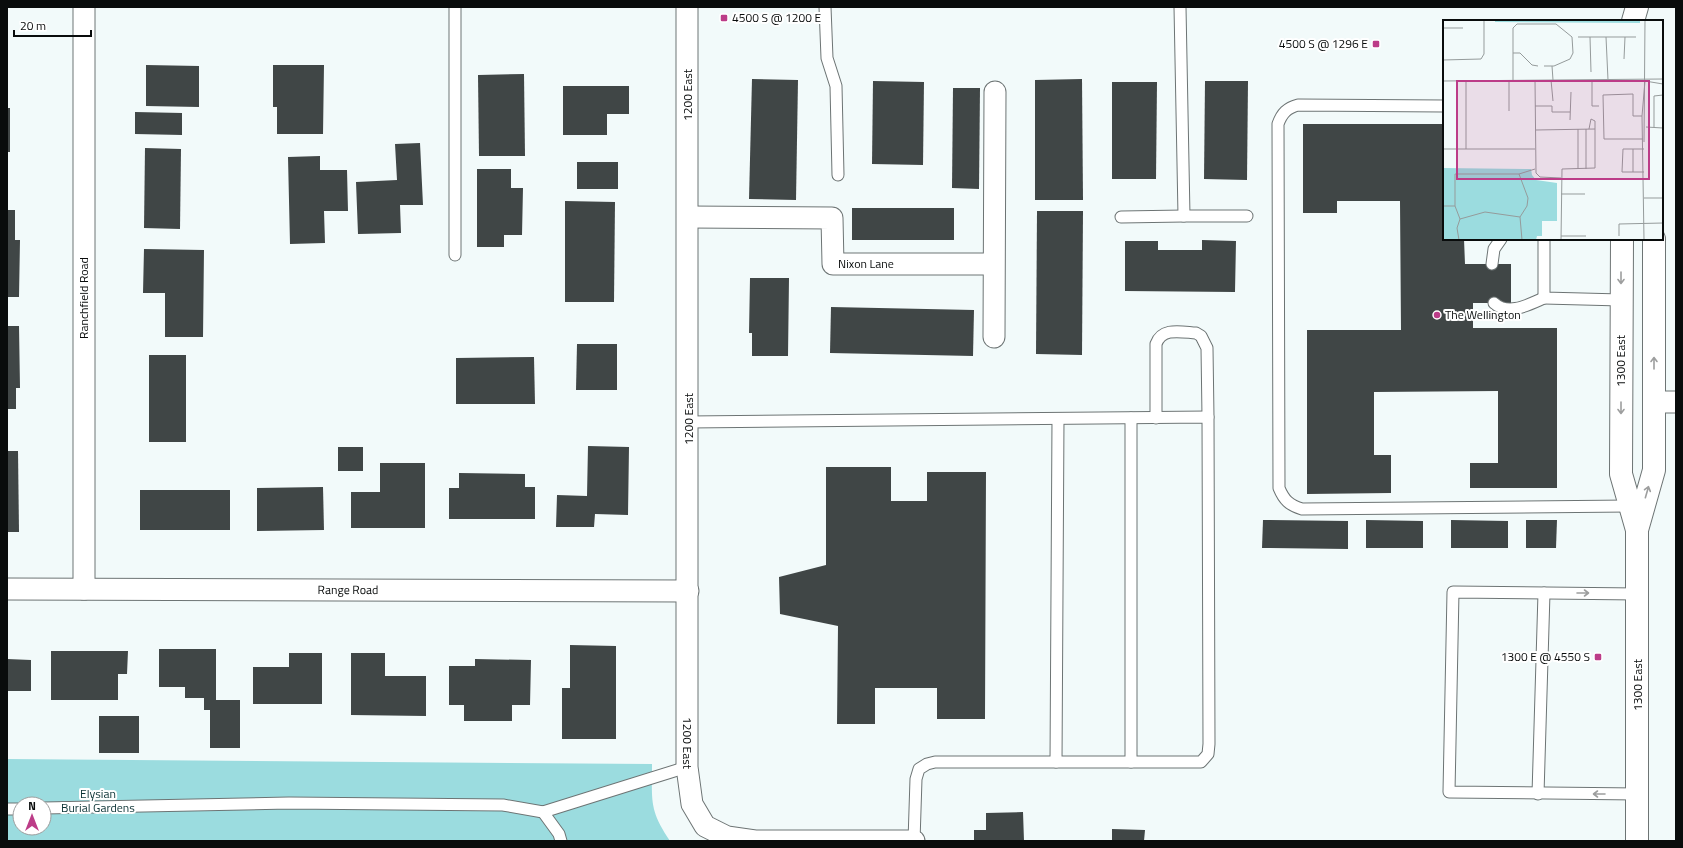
<svg xmlns="http://www.w3.org/2000/svg" width="1683" height="848" font-family="'Titillium Web',sans-serif">
	<style>
		.green { fill: #9bdcdf; fill-rule: evenodd }
		.building { fill: #404646 }
		.lines { fill: none; stroke-linecap: round; stroke-linejoin: round }
		.service-casing { stroke: #6d7474; stroke-width: 13 }
		.minor-casing { stroke: #6d7474; stroke-width: 23 }
		.secondary-casing { stroke: #6d7474; stroke-width: 24 }
		.service { stroke: #fff; stroke-width: 11 }
		.minor { stroke: #fff; stroke-width: 21 }
		.secondary { stroke: #fff; stroke-width: 22 }
		.oneway { stroke: #9d9e9e }
		.poi-dot { fill: #bc3c88; stroke: #fff; stroke-width: 1.5 }
		.labels { text-anchor: middle; stroke-width: 4; stroke-linejoin: round; paint-order: stroke }
		.poi-label { font-size: 12px; fill: #090c0c; stroke: #fff; text-anchor: start }
		.street-label { font-size: 12px; fill: #090c0c; stroke: #fff }
		.park-label { font-size: 12px; fill: #0a3234; stroke: #fff }
		.inset-road { fill: none; stroke: #959b9b; stroke-width: 1 }
		.view { fill: #bc3c88; fill-opacity: 0.15; stroke: #bc3c88; stroke-width: 2 }
		.inset-edge { fill: none; stroke: #090c0c; stroke-width: 2 }
	</style>
	<rect width="100%" height="100%" fill="#f2fafa"/>
	<path class="green" d="M7 759 652 764C652 801 649 810 670 841H7ZM20 804H44V828H20Z"/>
	<g class="building">
		<polygon points="146,65 199,66 199,107 146,106"/>
		<polygon points="273,65 324,65 323,134 277,134 277,107 273,107"/>
		<polygon points="524,74 525,156 479,156 478,75"/>
		<polygon points="752,79 798,80 796,200 749,199"/>
		<polygon points="1082,79 1083,200 1035,200 1035,80"/>
		<polygon points="873,81 924,82 923,165 872,164"/>
		<polygon points="1205,81 1248,81 1247,180 1204,179"/>
		<polygon points="1112,82 1157,82 1156,179 1112,179"/>
		<polygon points="563,86 629,86 629,114 607,114 607,135 563,135"/>
		<polygon points="953,88 980,88 979,189 952,188"/>
		<rect x="7" y="108" width="3" height="44"/>
		<polygon points="135,112 182,113 182,135 135,134"/>
		<polygon points="1303,124 1444,124 1444,239 1464,239 1465,264 1511,264 1511,303 1473,303 1473,328 1557,328 1557,488 1470,488 1470,463 1498,463 1498,391 1374,392 1374,455 1391,455 1391,493 1307,494 1307,330 1401,330 1400,201 1337,201 1337,213 1303,213"/>
		<polygon points="420,143 423,205 400,205 401,233 358,234 356,182 397,180 395,144"/>
		<polygon points="145,148 181,149 180,229 144,228"/>
		<polygon points="320,156 320,170 347,170 348,211 324,211 325,243 290,244 288,157"/>
		<rect x="577" y="162" width="41" height="27"/>
		<polygon points="477,169 511,169 511,188 523,188 522,235 504,235 504,247 477,247"/>
		<polygon points="565,201 615,202 614,302 565,302"/>
		<rect x="852" y="208" width="102" height="32"/>
		<polygon points="7,210 15,210 15,240 20,240 19,297 7,297"/>
		<polygon points="1037,211 1083,211 1082,355 1036,354"/>
		<polygon points="1202,240 1236,241 1235,292 1125,291 1125,241 1158,241 1158,250 1202,250"/>
		<polygon points="144,249 204,250 203,337 165,337 165,293 143,293"/>
		<polygon points="750,278 789,278 788,356 752,356 752,333 749,333"/>
		<polygon points="831,307 974,310 973,356 830,353"/>
		<polygon points="7,326 19,326 20,388 16,388 16,409 7,409"/>
		<polygon points="577,344 617,344 617,390 576,390"/>
		<rect x="149" y="355" width="37" height="87"/>
		<polygon points="534,357 535,404 456,404 456,358"/>
		<polygon points="588,446 629,447 628,515 595,514 594,527 556,527 557,495 587,496"/>
		<rect x="338" y="447" width="25" height="24"/>
		<polygon points="7,451 18,451 19,532 7,532"/>
		<polygon points="380,463 425,463 425,528 351,528 351,492 380,492"/>
		<polygon points="826,467 891,467 891,501 927,501 927,472 986,472 985,719 937,719 937,688 875,688 875,724 837,724 838,626 780,614 779,577 826,565"/>
		<polygon points="459,473 525,474 525,487 535,487 535,519 449,519 449,488 459,488"/>
		<polygon points="323,487 324,530 257,531 257,488"/>
		<rect x="140" y="490" width="90" height="40"/>
		<polygon points="1263,520 1348,521 1348,549 1262,548"/>
		<polygon points="1366,520 1423,521 1423,548 1366,548"/>
		<polygon points="1451,520 1508,521 1508,548 1451,548"/>
		<polygon points="1526,520 1557,520 1556,548 1526,548"/>
		<polygon points="570,645 616,646 616,739 562,739 562,688 570,688"/>
		<polygon points="159,649 216,649 216,700 240,700 240,748 210,748 210,710 204,710 204,698 185,698 185,687 159,687"/>
		<polygon points="51,651 128,651 127,674 118,674 118,700 51,700"/>
		<polygon points="289,653 322,653 322,704 253,704 253,667 289,667"/>
		<polygon points="351,653 385,653 385,676 426,676 426,716 351,715"/>
		<polygon points="7,659 31,660 31,691 7,691"/>
		<polygon points="475,659 531,660 530,705 512,705 512,721 464,721 464,705 449,705 449,666 475,666"/>
		<rect x="99" y="716" width="40" height="37"/>
		<polygon points="1023,812 1024,841 974,841 974,830 986,830 986,813"/>
		<polygon points="1112,829 1145,830 1144,841 1112,841"/>
	</g>
	<g class="lines">
		<defs>
			<g id="service">
				<polyline points="455,7 455,255"/>
				<polyline points="825,7 827,58 836,86 838,175"/>
				<polyline points="1180,7 1184,216 1247,216"/>
				<path d="M1444 106 1298 105C1287 108 1282 113 1278 124L1279 488C1284 500 1289 505 1302 509L1629 506"/>
				<polyline points="1121,217 1184,216"/>
				<polyline points="1544,239 1544,298 1621,300"/>
				<polyline points="1492,264 1494,249 1501,239"/>
				<path d="M1494 303C1508 316 1528 305 1544 298"/>
				<polyline points="1131,418 1131,762"/>
				<path d="M1156 418V344C1162 327 1181 332 1196 333L1201 336 1207 348 1208 417"/>
				<polyline points="689,422 1208,417 1209,744 1208,754 1201,762 935,762 927,764 919,769 916,779 914,841"/>
				<polyline points="1056,762 1058,419"/>
				<polyline points="1538,794 1544,593"/>
				<polyline points="1638,794 1449,792 1453,592 1638,594"/>
				<polyline points="44,808 289,803 503,805 543,812"/>
				<polyline points="7,809 20,809"/>
				<polyline points="561,841 559,834 543,812 687,767"/>
			</g>
			<g id="minor">
				<polyline points="84,7 84,589"/>
				<path id="s1" d="M687 7V767L692 804 705 826 727 837 755 841H914"/>
				<path id="s2" d="M688 217 832 218 833 264H993"/>
				<polyline points="994,337 995,92"/>
				<polyline points="1654,402 1676,402"/>
				<path id="s3" d="M7 589 688 591"/>
			</g>
			<g id="secondary">
				<polyline points="1633,21 1637,7"/>
				<polyline points="1622,239 1621,474 1637,530"/>
				<polyline points="1637,841 1637,530 1654,470 1654,239"/>
			</g>
		</defs>
		<use href="#service" class="service-casing"/>
		<use href="#minor" class="minor-casing"/>
		<use href="#secondary" class="secondary-casing"/>
		<use href="#service" class="service"/>
		<use href="#minor" class="minor"/>
		<use href="#secondary" class="secondary"/>
	</g>
	<defs><path id="oneway-shaft" d="M-6 0H5M1.5-3L5.5 0L1.5 3" fill="none" stroke-width="1.6" stroke-linecap="round" stroke-linejoin="round"/></defs>
	<g class="oneway">
		<use href="#oneway-shaft" transform="translate(1621 278) rotate(90)"/>
		<use href="#oneway-shaft" transform="translate(1654 363) rotate(-90)"/>
		<use href="#oneway-shaft" transform="translate(1621 408) rotate(90)"/>
		<use href="#oneway-shaft" transform="translate(1647 492) rotate(-74)"/>
		<use href="#oneway-shaft" transform="translate(1583 593)"/>
		<use href="#oneway-shaft" transform="translate(1599 794) rotate(180)"/>
	</g>
	<g class="poi-dot">
		<rect x="720" y="14" width="8" height="8" rx="2"/>
		<rect x="1372" y="40" width="8" height="8" rx="2"/>
		<circle cx="1437" cy="315" r="4"/>
		<rect x="1594" y="653" width="8" height="8" rx="2"/>
	</g>
	<g class="labels">
		<g class="poi-label">
			<text x="732" y="22">4500 S @ 1200 E</text>
			<text x="1368" y="48" text-anchor="end">4500 S @ 1296 E</text>
			<text x="1445" y="319">The Wellington</text>
			<text x="1590" y="661" text-anchor="end">1300 E @ 4550 S</text>
		</g>
		<g class="street-label">
			<text transform="translate(688 95) rotate(-90)" y="4">1200 East</text>
			<text dy="4" stroke="none"><textPath href="#s2" startOffset="223">Nixon Lane</textPath></text>
			<text transform="translate(84 298) rotate(-90)" y="4">Ranchfield Road</text>
			<text transform="translate(1621 361) rotate(-90)" y="4">1300 East</text>
			<text transform="translate(689 419) rotate(-90)" y="4">1200 East</text>
			<text dy="4" stroke="none"><textPath href="#s3" startOffset="341">Range Road</textPath></text>
			<text transform="translate(1638 685) rotate(-90)" y="4">1300 East</text>
			<text dy="4" stroke="none"><textPath href="#s1" startOffset="736">1200 East</textPath></text>
		</g>
		<g class="park-label">
			<text x="98" y="798">Elysian<tspan x="98" dy="14">Burial Gardens</tspan></text>
		</g>
	</g>
	<g transform="translate(1443 20)">
		<rect width="220" height="220" fill="#f2fafa"/>
		<path d="M52 0H197V3L52 2ZM0 148 88 149 89 155 93 160 114 163V201H99V216H94L93 220H0Z" fill="#9bdcdf"/>
		<path class="inset-road" d="M0 8H20M135 17H193M147 17 148 52M163 17 165 60M70 33H77L89 45 95 46M181 39 182 17M0 40 38 39 41 34V0M109 46 110 60M23 60V129M66 60V91M70 60V8L74 4H113L129 17 130 33 127 39 111 46H101M92 60 93 153 97 157 118 158M108 60 110 81M149 60V86H156M0 61 220 59M202 61 220 64M92 86H109V92H127M199 96H190V74L160 75 161 119H200M127 100 128 72M203 107 220 108M211 107V76L220 75M143 109V149M146 109 148 99 152 101V109M93 110 152 109V148L119 149 118 220M201 122 202 0M0 129H92M135 149V109M190 152V129M201 152H179L180 129H201M118 174H142M201 178H220M0 186H12L17 199 14 208 16 220M12 186V154H76M77 197 84 186 85 178 76 154 92 149M17 199 42 192 77 197 79 220M118 216H143M176 216V204L220 203M201 220 199 96 202 61"/>
		<path class="view" d="M14 61H206V159H14Z"/>
		<rect width="220" height="220" class="inset-edge"/>
	</g>
	<rect width="1683" height="848" fill="none" stroke="#090c0c" stroke-width="16"/>
	<g transform="translate(32 816)"><circle r="19" fill="#ffffff" stroke="#9d9e9e"/>
	<path d="M0-3L7 15L0 10L-7 15Z" fill="#bc3c88"/>
	<text y="-6" font-size="11" font-weight="bold" text-anchor="middle" fill="#090c0c">N</text>
	</g>
	<path d="M14 30v6h77v-6" fill="none" stroke="#090c0c" stroke-width="2"/>
	<text x="20" y="30" font-size="12" fill="#090c0c" stroke="#ffffff" stroke-width="3" paint-order="stroke">20 m</text>
</svg>
